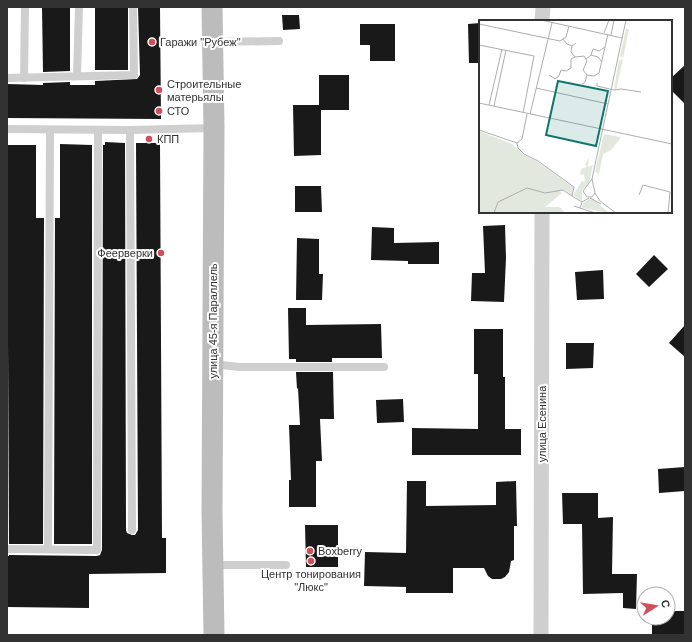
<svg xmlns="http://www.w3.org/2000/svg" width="692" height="642" font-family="Helvetica,sans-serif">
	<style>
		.building { fill: #191919 }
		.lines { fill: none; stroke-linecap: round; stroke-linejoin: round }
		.lane { stroke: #cfcfcf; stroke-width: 8 }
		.street { stroke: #cfcfcf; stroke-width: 15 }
		.secondary { stroke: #bcbcbc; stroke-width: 21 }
		.poi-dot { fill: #d04d5a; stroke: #fff; stroke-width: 1.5 }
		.labels { text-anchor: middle; stroke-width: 4; stroke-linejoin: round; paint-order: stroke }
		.poi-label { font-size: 11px; fill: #323232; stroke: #fff; text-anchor: start }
		.street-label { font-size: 11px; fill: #323232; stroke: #fff }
		.inset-road { fill: none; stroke: #adadad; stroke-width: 1 }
		.view { fill: #0f766e; fill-opacity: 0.15; stroke: #0f766e; stroke-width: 2 }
		.inset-edge { fill: none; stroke: #323232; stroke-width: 2 }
	</style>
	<rect width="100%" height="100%" fill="#fff"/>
	<g class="building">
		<polygon points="42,7 70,7 70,71 43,72"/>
		<rect x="95" y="7" width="33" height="63"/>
		<polygon points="138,7 160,7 161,119 7,118 7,84 43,85 43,83 70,82 70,85 95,85 95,81 137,79 140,75"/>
		<polygon points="282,15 299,15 300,29 283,30"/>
		<polygon points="480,23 480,63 469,63 468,24"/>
		<polygon points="360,24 395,24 395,61 370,61 370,45 360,45"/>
		<polygon points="685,65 685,104 671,90 671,78"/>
		<polygon points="319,75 349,75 349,110 321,110 321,155 294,156 293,105 319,105"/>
		<polygon points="105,142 125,143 126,530 127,533 132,535 135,535 138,530 136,143 160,143 162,538 166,538 166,573 89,574 89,608 7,607 7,556 9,556 9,555 97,556 100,555 102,550 103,145 105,145"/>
		<polygon points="60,144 92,145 92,544 54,544 55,218 60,218"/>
		<polygon points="7,145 36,145 36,218 44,218 43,544 9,544"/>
		<polygon points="295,186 321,186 322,212 295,212"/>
		<polygon points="505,225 506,258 504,302 471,301 472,273 485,273 483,226"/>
		<polygon points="372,227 394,228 394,243 439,242 439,264 408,264 408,261 371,260"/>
		<polygon points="297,238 319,239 319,274 323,274 322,300 296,300"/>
		<polygon points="654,255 668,269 649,287 636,274"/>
		<polygon points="603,270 604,299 577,300 575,272"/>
		<polygon points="288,308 306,308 306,325 381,324 382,358 332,358 332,362 296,362 296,359 289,359"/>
		<polygon points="685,325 685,357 669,343"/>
		<polygon points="474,329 503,329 503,377 505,377 505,429 521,429 521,455 412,455 412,428 478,429 478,374 474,374"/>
		<polygon points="566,343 594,343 593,368 566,369"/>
		<polygon points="296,372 333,372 334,419 320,419 322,461 316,461 316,507 289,507 289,480 291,480 289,425 300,425 298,388 297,389"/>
		<polygon points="403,399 404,422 377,423 376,400"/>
		<polygon points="685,467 685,491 659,493 658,469"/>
		<polygon points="407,481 426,481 426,506 496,505 496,482 516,481 517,526 514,526 514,560 511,561 509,572 505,577 501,579 492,579 488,576 484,568 453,568 453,593 406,593 406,587 364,586 365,552 406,553"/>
		<polygon points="562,493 598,493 598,518 613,517 612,574 637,574 636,609 623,608 623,593 583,594 582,524 563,524"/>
		<polygon points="305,525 338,525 338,567 306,567"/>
		<polygon points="668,611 685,611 685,635 652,635 652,618 668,618"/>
	</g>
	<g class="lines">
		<g class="lane">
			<polyline points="213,42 279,41"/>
			<polyline points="77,76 79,7"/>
			<polyline points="7,78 134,75 133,7"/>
			<polyline points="24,78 25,7"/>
			<polyline points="7,129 130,130 213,128"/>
			<polyline points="130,130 132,530"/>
			<polyline points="213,364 239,367 384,367"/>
			<polyline points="7,549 97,550 98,130"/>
			<polyline points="48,549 50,130"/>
			<polyline points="214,565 286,565"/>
		</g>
		<g class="street">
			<polyline points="542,21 543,7"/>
			<polyline points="541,635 542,212"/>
		</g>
		<polyline class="secondary" points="212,7 214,128 212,512 214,635"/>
	</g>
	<g class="poi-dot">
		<circle cx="152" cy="42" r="4"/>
		<circle cx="159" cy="90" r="4"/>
		<circle cx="159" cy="111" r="4"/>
		<circle cx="149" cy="139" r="4"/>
		<circle cx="161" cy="253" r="4"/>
		<circle cx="310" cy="551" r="4"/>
		<circle cx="311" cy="561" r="4"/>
	</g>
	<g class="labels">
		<g class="poi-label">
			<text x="160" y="46">Гаражи "Рубеж"</text>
			<text x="167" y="88">Строительные<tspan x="167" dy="13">матерьялы</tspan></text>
			<text x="167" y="115">СТО</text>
			<text x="157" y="143">КПП</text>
			<text x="153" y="257" text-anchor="end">Феерверки</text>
			<text x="318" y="555">Boxberry</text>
			<text x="311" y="578" text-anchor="middle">Центр тонирования<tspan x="311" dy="13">"Люкс"</tspan></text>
		</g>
		<g class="street-label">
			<text transform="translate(213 321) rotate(-90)" y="4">улица 45-я Параллель</text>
			<text transform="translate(542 424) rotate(-90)" y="4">улица Есенина</text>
		</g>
	</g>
	<g transform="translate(479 20)">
		<rect width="193" height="193" fill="#fff"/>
		<path d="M147 9H150L144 38 141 36ZM144 39 137 70 135 69 140 40ZM0 111 33 124 45 135 59 142 94 167 93 175 86 170 80 171 83 173 66 187H81L86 193H0ZM125 114 141 117V119L132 130 124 134 120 154 116 152ZM110 138 109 147 114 145 110 163 103 170V181L94 175 103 161 106 162 105 154 101 155 102 149 108 147 106 144ZM110 179 115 180 130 193 103 188 104 183Z" fill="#e2e8dd"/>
		<path class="inset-road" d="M62 0 143 18M0 4 81 21 87 17 90 6M125 13 130 0M132 15 135 0M84 19 88 24 93 26 97 23M0 25 55 36 44 93M112 35 114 29 120 31 126 27M96 37 105 36 108 41 104 50 108 55 106 62 103 64M107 39 112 35 119 37 123 42M70 55 76 59 80 56 82 50 87 51 92 48V39L96 37 92 32 93 26M108 55 115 56 120 53 129 14M118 63V66L135 70 142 69 162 72M57 68 129 84M0 83 193 124M10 85 23 29M15 86 27 30M51 94 73 3M0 110 38 123 43 119 48 94M38 123 39 128 45 134 59 141 95 167 93 176 103 182M113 159 104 171 108 177H113L116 173 113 159 147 0M116 173 121 181 137 193M160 175 164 165 191 172 189 193M111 178 122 184M95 186 116 193M101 188 103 182 110 178M15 193 19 182 48 168 66 173 84 170 93 176"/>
		<path class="view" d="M79 61 129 71 117 126 67 115Z"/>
		<rect width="193" height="193" class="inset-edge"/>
	</g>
	<rect width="692" height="642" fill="none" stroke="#323232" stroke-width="16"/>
	<g transform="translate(656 606) rotate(78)"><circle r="19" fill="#ffffff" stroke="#adadad"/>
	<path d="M0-3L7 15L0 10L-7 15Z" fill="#d04d5a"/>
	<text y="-6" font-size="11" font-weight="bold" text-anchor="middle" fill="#323232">С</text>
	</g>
</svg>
